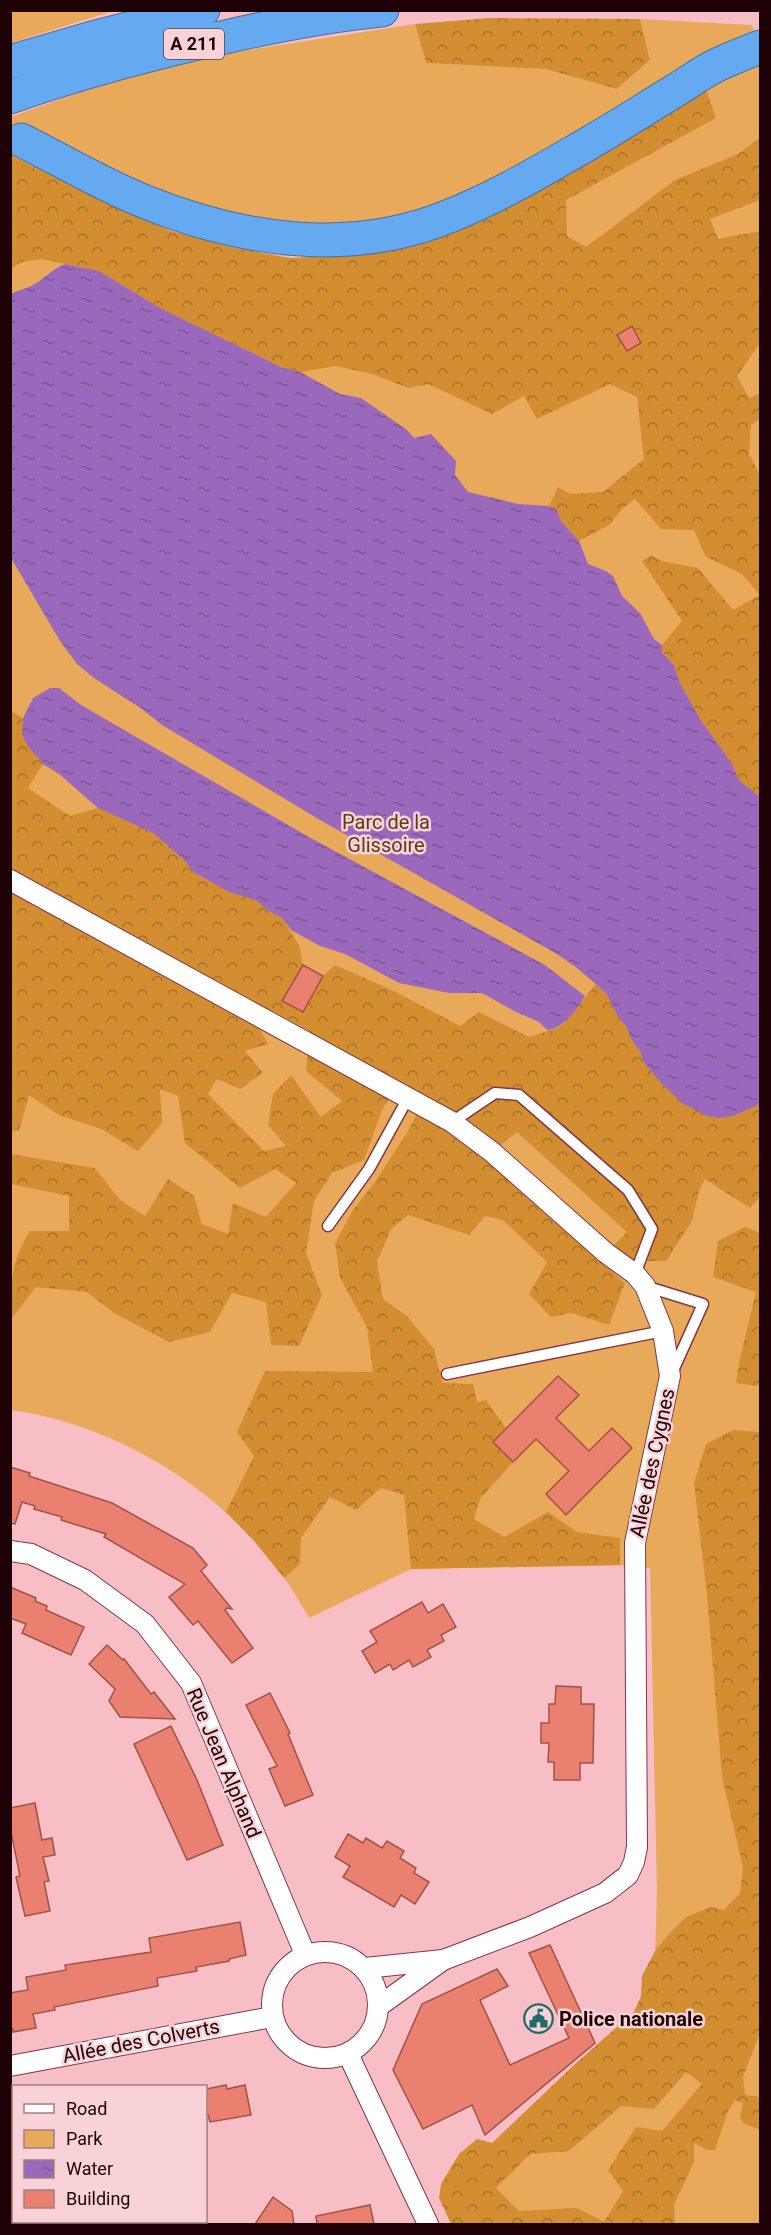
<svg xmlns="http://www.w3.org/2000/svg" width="771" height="2235" font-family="Roboto,sans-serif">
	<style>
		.green { fill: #e8a95a }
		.forest { fill: url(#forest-crowns); fill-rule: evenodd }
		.water { fill: url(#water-ripples) }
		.building { fill: #ea806f; stroke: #a25245; stroke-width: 1.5 }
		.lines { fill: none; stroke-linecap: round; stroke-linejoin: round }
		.lane-casing { stroke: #843645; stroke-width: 13 }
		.street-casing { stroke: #843645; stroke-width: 22 }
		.highway-casing { stroke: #4c6f9f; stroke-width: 35 }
		.lane { stroke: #fff; stroke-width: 10 }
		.street { stroke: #fff; stroke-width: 20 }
		.highway { stroke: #65aaf1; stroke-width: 33 }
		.labels { text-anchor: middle; stroke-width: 5; stroke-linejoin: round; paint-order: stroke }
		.shield { fill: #f8d2d6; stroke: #5f4045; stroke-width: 1.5 }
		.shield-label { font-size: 18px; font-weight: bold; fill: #1e0207 }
		.park-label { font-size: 20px; fill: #593c17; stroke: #f8d2d6 }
		.street-label { font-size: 20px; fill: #1e0207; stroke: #f8d2d6 }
		.poi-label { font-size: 20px; font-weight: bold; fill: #1e0207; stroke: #f8d2d6; text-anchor: start }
	</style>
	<defs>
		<pattern id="forest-crowns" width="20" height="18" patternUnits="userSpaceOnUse" patternTransform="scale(1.5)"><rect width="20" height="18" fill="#d28e30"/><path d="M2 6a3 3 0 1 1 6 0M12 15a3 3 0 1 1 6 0" fill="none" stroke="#aa7227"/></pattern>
		<pattern id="water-ripples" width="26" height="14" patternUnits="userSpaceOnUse" patternTransform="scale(1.5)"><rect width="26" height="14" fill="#9b69bc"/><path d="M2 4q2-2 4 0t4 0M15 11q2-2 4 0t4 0" fill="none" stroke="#7e5497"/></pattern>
	</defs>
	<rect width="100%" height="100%" fill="#f7bfc5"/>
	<g class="green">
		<polygon points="11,10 113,10 113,11 11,43"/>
		<path d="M640 19 752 25 754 30 700 57 598 121 472 192 426 209 370 222 327 227 223 216 21 140 14 157 110 205 171 231 230 247 290 258 353 255 442 229 705 87 760 64V2224H451L654 1995 657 1891 650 1568 620 1565 411 1569 309 1618C301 1605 294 1591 285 1579 223 1490 118 1425 11 1410L10 117 112 81 228 53 415 24 426 63 545 69 617 89 650 60Z"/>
	</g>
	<g class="forest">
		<polygon points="489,18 640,19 650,60 617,89 545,69 426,63 415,24"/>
		<polygon points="705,87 716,118 566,200 567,236 586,247 675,180 738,154 760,138 760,200 710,219 718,239 760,231 760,343 737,376 749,398 760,393 760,419 751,425 749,454 760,475 760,797 739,780 731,762 700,719 680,683 674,665 662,651 662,645 682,621 642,561 651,555 662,561 698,568 733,610 760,595 742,574 706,557 694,530 661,529 635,499 622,509 609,525 579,541 561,521 557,510 549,506 558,487 570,494 603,492 644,459 637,397 610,384 537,419 524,396 492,414 428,384 409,388 372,374 336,366 300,372 281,367 160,308 99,271 42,259 21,262 11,269 11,155 110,205 171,231 230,247 290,258 353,255 442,229"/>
		<path d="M11 711 23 718C21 739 31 750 43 764L28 788 70 816 98 808 112 813 153 833 185 861 193 872 214 884 257 900 267 910 282 918 299 945 303 965 283 1001 302 1012 323 976 335 965 394 991 460 1026 479 1012 529 1037 558 1028 564 1023 596 984 606 993 618 1017 626 1026 631 1039 640 1051 643 1061 647 1065 736 1115 760 1104V1197L750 1208 705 1179 699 1191 692 1221 666 1261H628L612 1247 627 1232 517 1132 484 1159 625 1283 609 1325 571 1313 551 1317 529 1294 547 1262 503 1220 485 1216 469 1235 408 1215 391 1229 377 1262 383 1299 407 1316 434 1349 442 1383 473 1384 477 1402 486 1400 506 1428 493 1442 513 1462 480 1499 474 1519 504 1537 548 1512 577 1532 620 1538V1565L411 1569 404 1495 381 1488 356 1510 330 1497 301 1538 300 1564 284 1578 254 1541 226 1512 254 1456 237 1432 265 1371 373 1372 367 1327 340 1278 335 1243 353 1210 375 1182 408 1131 423 1102 396 1087 382 1110 364 1160 332 1173 314 1201 306 1253 322 1295 299 1346 271 1345 266 1302 232 1293 210 1332 169 1342 114 1313 87 1292 36 1287 11 1319C11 1283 10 1262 30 1231H69V1196L11 1184V1154L95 1168 120 1200 145 1216 168 1179 194 1196 202 1224 228 1234 233 1203 266 1217 296 1183 275 1169 240 1188 185 1143 178 1096 160 1089 162 1123 138 1151 101 1129 59 1115 29 1095 19 1131H11ZM273 1011 310 1031 306 1071 342 1101 321 1117 291 1075 273 1094 268 1125 286 1146 264 1151 208 1094 217 1079 240 1089 263 1073 245 1051 268 1044 260 1030Z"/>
		<polygon points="745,1227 760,1233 760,1382 757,1386 736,1383 740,1358 756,1292 713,1277 718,1241"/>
		<path d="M733 1430 760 1432V2033L743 2077 745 2095 760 2097V2130L743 2123 740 2117 743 2103 735 2100 728 2111 715 2150H707L694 2143V2162L674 2205 675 2224H451L439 2198 441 2184 459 2154 477 2139 492 2143 574 2065 634 2012 641 1996 642 1976 655 1951 668 1935 686 1917 710 1907 724 1910 740 1893 743 1868 722 1776 707 1595 694 1483 706 1444ZM686 2072 702 2084 662 2131 636 2127 608 2170 623 2191 604 2222 577 2208 519 2211 496 2188 530 2154 569 2151 621 2106 654 2109Z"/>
	</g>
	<g class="water">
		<path d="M65 264 99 271 160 308 281 367 300 372 340 394 361 398 407 430 414 438 431 434 456 461 455 475 468 492 518 504 549 506 557 510 561 521 579 541 588 564 606 571 613 576 622 596 640 613 654 639 662 645V652L674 665 680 683 700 719 731 762 739 780 760 797V1104L736 1115 720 1118 707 1116 682 1103 659 1081 643 1061 640 1051 631 1039 626 1026 618 1017 606 993 577 968 557 954 320 820 162 725 142 709 94 678 77 664 60 641 11 558V294C18 290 26 289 33 285 44 279 52 269 65 264Z"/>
		<path d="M50 688H59L81 705 309 837 545 965 585 996C578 1008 562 1030 547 1030L539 1022 516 1012 482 993H449L399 983 345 954 320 946 291 930 282 918 267 910 256 900 229 892 193 872 185 861 153 833 98 808 59 774 43 764 27 745 22 734 23 718 33 698Z"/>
	</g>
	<g class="building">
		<polygon points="632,326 641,343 627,351 617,335"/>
		<polygon points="303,965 323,976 303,1012 282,1001"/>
		<polygon points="558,1376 579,1395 556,1418 589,1451 612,1428 632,1448 566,1515 546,1494 569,1471 536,1439 513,1462 493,1442"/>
		<polygon points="10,1467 30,1473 29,1476 112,1503 193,1548 207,1565 201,1571 232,1609 227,1608 225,1610 253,1648 232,1663 198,1621 193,1625 169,1597 185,1584 104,1537 106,1534 61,1520 62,1517 34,1509 35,1506 22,1502 15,1524 10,1523"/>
		<polygon points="10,1587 36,1598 35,1601 47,1606 46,1610 84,1627 71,1655 22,1633 26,1624 10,1618"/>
		<polygon points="422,1602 428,1613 443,1604 456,1627 441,1635 444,1641 427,1650 431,1657 413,1667 409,1660 393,1670 390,1664 375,1673 362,1651 377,1642 370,1631"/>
		<polygon points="107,1645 123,1660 124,1659 151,1694 154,1692 175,1719 120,1717 109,1701 115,1689 89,1664"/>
		<polygon points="556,1686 581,1687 581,1704 594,1704 593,1763 580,1763 580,1780 554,1780 554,1762 548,1762 549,1743 541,1743 541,1723 549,1723 549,1704 555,1704"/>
		<polygon points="270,1693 290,1733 288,1734 313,1795 285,1806 269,1769 277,1766 246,1705"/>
		<polygon points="171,1726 197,1780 223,1845 187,1860 134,1744"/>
		<polygon points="35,1803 42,1840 52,1838 55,1855 43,1857 49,1881 44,1882 50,1911 25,1916 16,1877 20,1876 10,1827 10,1808"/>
		<polygon points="348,1834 363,1843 366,1838 382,1848 387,1841 404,1851 400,1858 416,1868 414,1873 429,1882 415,1904 401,1895 394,1907 343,1877 350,1866 335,1857"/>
		<polygon points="240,1922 246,1955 229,1959 229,1961 196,1967 197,1971 157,1978 158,1986 54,2007 55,2010 33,2014 36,2028 13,2032 13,2029 10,2030 10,1993 28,1990 26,1977 66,1970 65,1965 151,1952 149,1938"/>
		<polygon points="550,1945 595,2043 485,2135 472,2105 423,2129 393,2070 422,2004 497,1969 508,1986 480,2000 510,2065 569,2038 529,1953"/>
		<polygon points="226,2085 227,2089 245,2085 251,2115 210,2122 208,2115 206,2115 206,2089"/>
		<polygon points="273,2197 292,2211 294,2224 255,2224"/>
		<polygon points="370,2205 374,2224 317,2224 316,2216"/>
	</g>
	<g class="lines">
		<defs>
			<g id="lane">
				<polyline points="452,1122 495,1093 519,1095 628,1190 652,1229 635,1274"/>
				<polyline points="328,1226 369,1169 408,1098"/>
				<polyline points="645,1286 703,1304 672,1373"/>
				<polyline points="447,1374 663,1331"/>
			</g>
			<g id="street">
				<polyline points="10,880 452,1122 492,1152 606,1253 635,1274 645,1286 663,1331 670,1376 635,1543 637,1847 634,1862 628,1875 605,1893 530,1927 443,1960"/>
				<polyline points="10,1551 31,1554 85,1580 145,1624 191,1683 305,1954"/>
				<circle cx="325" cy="2005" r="53"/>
				<polyline points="365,1968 443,1960 379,2006"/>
				<polyline points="348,2054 428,2224"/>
				<polyline points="10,2066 272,2017"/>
			</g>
			<g id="highway">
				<polyline points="10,62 92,38 203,10"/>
				<path d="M10 97C81 72 152 53 225 37 278 25 329 15 382 10"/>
				<path d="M21 140C61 160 101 184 143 201 239 240 348 257 447 217 498 197 544 169 591 142 620 125 648 107 676 90 689 82 701 73 715 66 729 59 745 53 760 47"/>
			</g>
		</defs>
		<use href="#lane" class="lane-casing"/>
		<use href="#street" class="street-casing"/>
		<use href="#highway" class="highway-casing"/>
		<use href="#lane" class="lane"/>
		<use href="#street" class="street"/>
		<use href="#highway" class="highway"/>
	</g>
	<defs>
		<symbol id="civic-ring" viewBox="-11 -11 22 22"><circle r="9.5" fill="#f8d2d6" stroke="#216c68" stroke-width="1.5"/><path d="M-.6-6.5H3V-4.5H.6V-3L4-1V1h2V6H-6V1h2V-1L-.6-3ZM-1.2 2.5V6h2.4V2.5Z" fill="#216c68"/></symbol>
	</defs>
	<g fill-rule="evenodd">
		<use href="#civic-ring" x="522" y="2002" width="33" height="33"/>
	</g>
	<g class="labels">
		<rect class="shield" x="164" y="29" width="60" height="30" rx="4.5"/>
		<g class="shield-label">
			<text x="194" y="50">A 211</text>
		</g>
		<g class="park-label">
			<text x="386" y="829">Parc de la<tspan x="386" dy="23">Glissoire</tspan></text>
		</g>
		<g class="street-label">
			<text transform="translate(652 1463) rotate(-78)" y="7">Allée des Cygnes</text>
			<text transform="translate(224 1763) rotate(67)" y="7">Rue Jean Alphand</text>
			<text transform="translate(141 2041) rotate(-11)" y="7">Allée des Colverts</text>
		</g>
		<g class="poi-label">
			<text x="559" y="2026">Police nationale</text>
		</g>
	</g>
	<rect width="771" height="2235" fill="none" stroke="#1e0207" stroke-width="24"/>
	<rect x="12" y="2085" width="195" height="138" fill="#f8d2d6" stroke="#a17f83" stroke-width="1.5"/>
	<rect x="24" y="2104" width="30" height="9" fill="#ffffff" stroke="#a17f83" stroke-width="1.5"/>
	<text x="66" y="2115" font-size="18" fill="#1e0207">Road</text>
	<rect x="24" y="2130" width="30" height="18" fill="#e8a95a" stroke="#a17f83" stroke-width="1.5"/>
	<text x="66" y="2145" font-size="18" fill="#1e0207">Park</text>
	<rect x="24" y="2160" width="30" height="18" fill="url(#water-ripples)" stroke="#a17f83" stroke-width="1.5"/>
	<text x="66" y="2175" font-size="18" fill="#1e0207">Water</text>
	<rect x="24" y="2190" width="30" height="18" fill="#ea806f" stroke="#a17f83" stroke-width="1.5"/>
	<text x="66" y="2205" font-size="18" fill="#1e0207">Building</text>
</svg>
